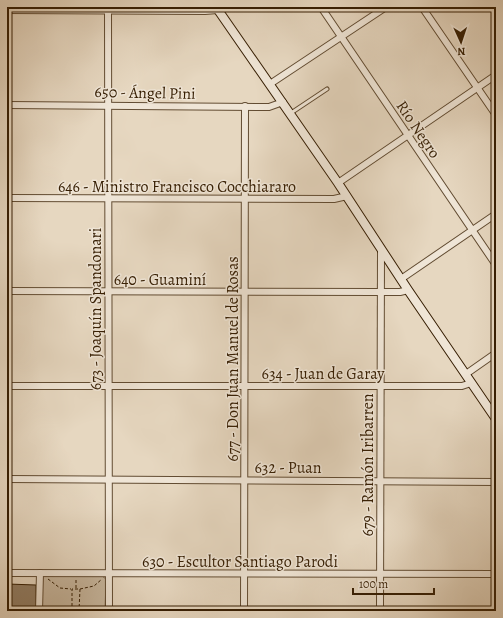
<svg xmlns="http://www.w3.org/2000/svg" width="503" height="618" font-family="Alegreya,serif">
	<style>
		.green { fill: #c8b8a0; stroke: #7f6b52 }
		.building { fill: #927e65; stroke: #361e03 }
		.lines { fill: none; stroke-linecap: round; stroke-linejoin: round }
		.lane-casing { stroke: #624c32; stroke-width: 5 }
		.street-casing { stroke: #624c32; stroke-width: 8 }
		.secondary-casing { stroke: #361e03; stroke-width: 10 }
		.path { stroke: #361e03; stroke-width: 1; stroke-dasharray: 3 2; stroke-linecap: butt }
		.lane { stroke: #efe5d6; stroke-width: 3 }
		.street { stroke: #efe5d6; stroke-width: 6 }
		.secondary { stroke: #efe5d6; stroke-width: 8 }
		.labels { text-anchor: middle; stroke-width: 3; stroke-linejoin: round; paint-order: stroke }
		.street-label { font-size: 16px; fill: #361e03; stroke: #efe5d6 }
	</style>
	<rect width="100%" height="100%" fill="#e6d7c0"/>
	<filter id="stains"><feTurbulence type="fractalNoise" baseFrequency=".005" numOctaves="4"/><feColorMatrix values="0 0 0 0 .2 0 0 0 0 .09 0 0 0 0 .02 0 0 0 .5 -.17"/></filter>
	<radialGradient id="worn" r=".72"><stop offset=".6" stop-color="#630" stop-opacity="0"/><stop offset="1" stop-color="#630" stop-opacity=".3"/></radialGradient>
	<polygon class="green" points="42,576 102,576 106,579 105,611 42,611"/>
	<g class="building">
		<polygon points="7,584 36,585 36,607 8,608"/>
		<polygon points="36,607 36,611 8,611 8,608"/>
	</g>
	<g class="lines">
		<defs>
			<polyline id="lane" points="291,113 327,89"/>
			<g id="street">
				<polyline points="108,7 109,611"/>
				<polyline points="321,7 496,265"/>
				<polyline points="422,7 496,115"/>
				<polyline points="7,10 205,11 218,10"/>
				<polyline points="270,84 386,7"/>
				<polyline points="7,105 269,107 283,102"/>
				<polyline points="338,183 496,75"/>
				<polyline points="7,198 334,199 347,196"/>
				<polyline points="401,279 496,214"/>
				<polyline points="7,291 381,292 400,292 408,290"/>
				<polyline points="466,374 496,353"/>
				<polyline points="7,386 462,386 471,383"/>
				<polyline points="7,479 496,482"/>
				<polyline points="7,573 496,574"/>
				<polyline points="39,611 40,573"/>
				<polyline points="244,611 245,106"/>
				<polyline points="380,611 381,250"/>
			</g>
			<polyline id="secondary" points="216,7 338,183 408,290 496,419"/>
		</defs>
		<use href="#lane" class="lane-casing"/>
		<use href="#street" class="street-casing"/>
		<use href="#secondary" class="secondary-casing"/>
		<g class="path">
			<polyline points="48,579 60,588 71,589"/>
			<polyline points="76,580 76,588"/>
			<polyline points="80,589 94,586 102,579"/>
			<polyline points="72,611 72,589 80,589 79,611"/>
		</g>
		<use href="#lane" class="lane"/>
		<use href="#street" class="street"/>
		<use href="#secondary" class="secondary"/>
	</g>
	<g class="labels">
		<g class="street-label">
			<text transform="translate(145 92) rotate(1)" y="6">650 - Ángel Pini</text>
			<text transform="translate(419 129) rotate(56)" y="6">Río Negro</text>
			<text x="177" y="192">646 - Ministro Francisco Cocchiararo</text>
			<text x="160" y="285">640 - Guaminí</text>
			<text transform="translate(95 309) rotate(-90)" y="6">673 - Joaquín Spandonari</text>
			<text transform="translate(232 359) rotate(-90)" y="6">677 - Don Juan Manuel de Rosas</text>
			<text x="323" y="379">634 - Juan de Garay</text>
			<text transform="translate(367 465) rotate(-90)" y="6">679 - Ramón Iribarren</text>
			<text x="288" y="473">632 - Puan</text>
			<text x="240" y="567">630 - Escultor Santiago Parodi</text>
		</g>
	</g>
	<rect width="503" height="618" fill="none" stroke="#e6d7c0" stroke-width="24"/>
	<rect x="8" y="8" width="487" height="602" fill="none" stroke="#361e03" stroke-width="2"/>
	<rect x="12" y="12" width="479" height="594" fill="none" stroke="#361e03"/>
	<g transform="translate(461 42) rotate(177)" stroke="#efe5d6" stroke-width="3" paint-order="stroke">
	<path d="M0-3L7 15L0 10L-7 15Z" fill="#361e03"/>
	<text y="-6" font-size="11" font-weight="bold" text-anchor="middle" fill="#361e03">N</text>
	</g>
	<path d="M353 588v6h81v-6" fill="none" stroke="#361e03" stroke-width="2"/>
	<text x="359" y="588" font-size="12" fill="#361e03" stroke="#efe5d6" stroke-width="3" paint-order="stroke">100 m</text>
	<rect width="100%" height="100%" filter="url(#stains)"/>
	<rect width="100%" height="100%" fill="url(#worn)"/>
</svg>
